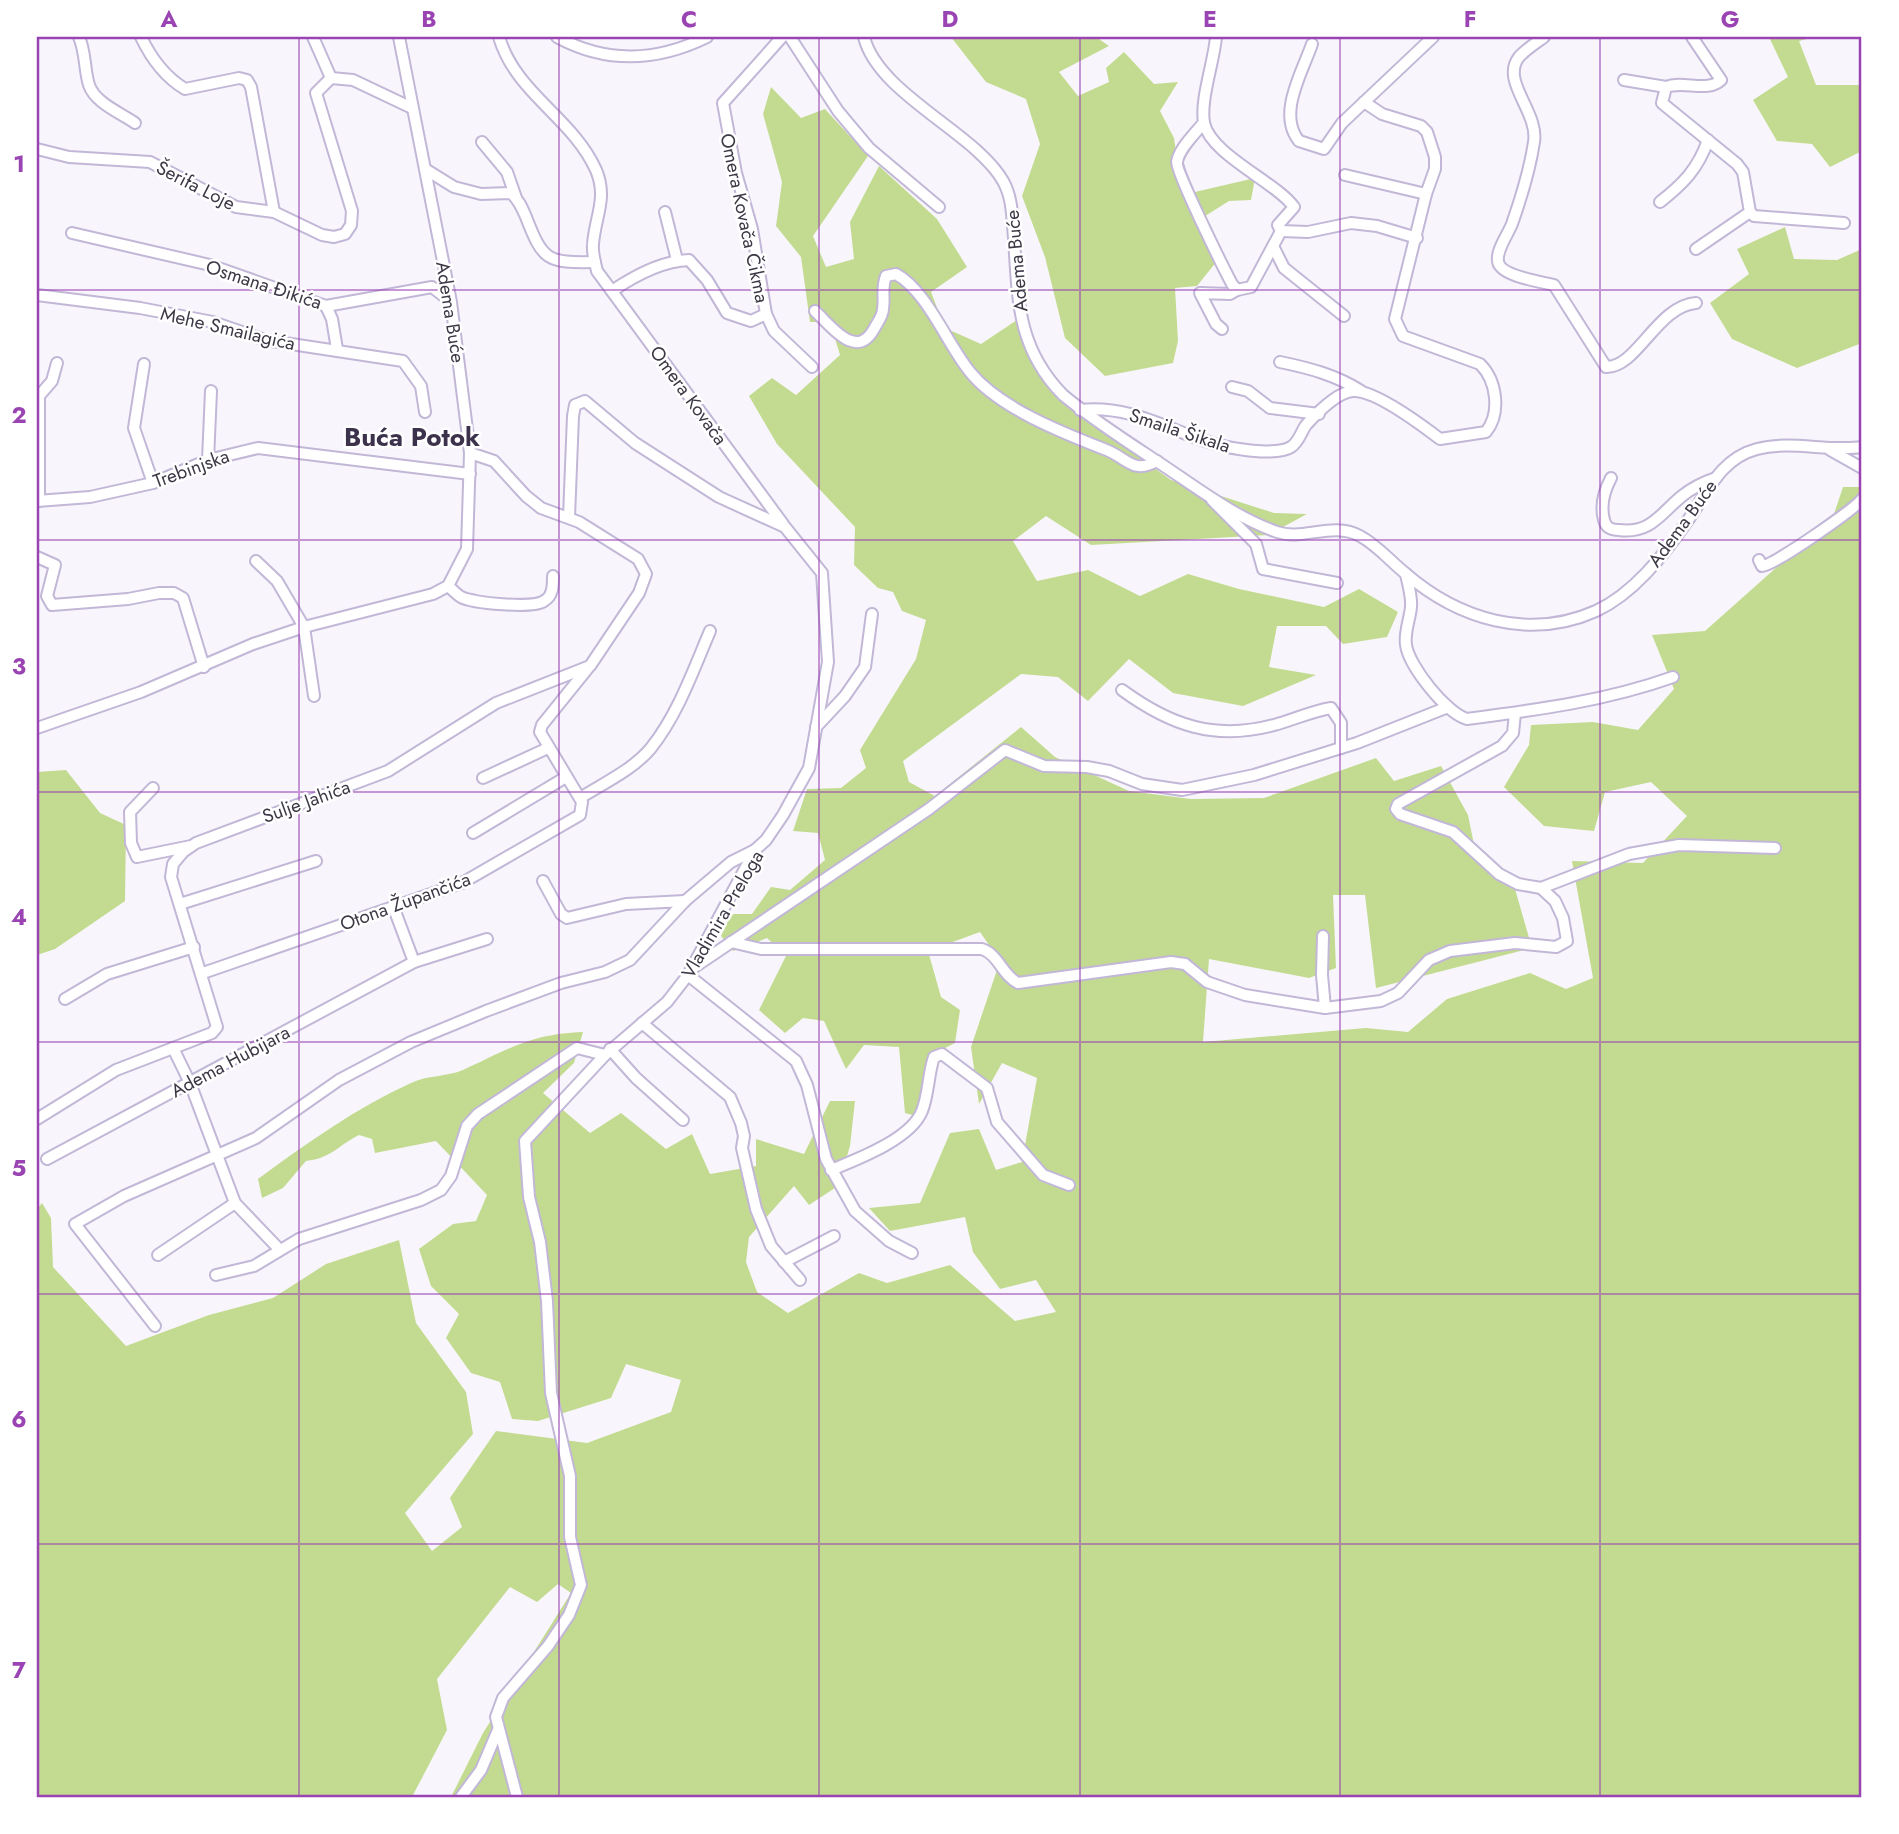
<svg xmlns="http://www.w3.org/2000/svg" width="1899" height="1834" font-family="Jost,sans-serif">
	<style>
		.green { fill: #c3db90 }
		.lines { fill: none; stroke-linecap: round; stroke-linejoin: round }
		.minor-casing { stroke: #c2b7d7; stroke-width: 14 }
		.minor { stroke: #fff; stroke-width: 10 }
		.grid { fill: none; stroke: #9944b2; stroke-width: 2; stroke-opacity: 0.55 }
		.labels { text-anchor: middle; stroke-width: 5; stroke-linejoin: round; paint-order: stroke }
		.street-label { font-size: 19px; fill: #3d3845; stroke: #fff }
		.district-label { font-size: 26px; font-weight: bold; fill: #3c324c; stroke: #fff }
		.neatline { fill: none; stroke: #9944b2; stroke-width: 2.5 }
		.grid-label { font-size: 23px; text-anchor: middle; font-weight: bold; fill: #9944b2 }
	</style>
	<rect width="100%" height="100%" fill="#f8f6fc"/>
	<g class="green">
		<polygon points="951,37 1096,37 1109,46 1059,72 1078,96 1109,82 1106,68 1124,52 1154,84 1178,82 1160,111 1174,138 1179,173 1195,192 1255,178 1251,200 1229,201 1202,218 1221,256 1197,286 1175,288 1178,341 1173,363 1105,376 1065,338 1045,257 1022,196 1040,144 1026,99 986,82"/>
		<polygon points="1769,37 1814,37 1799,41 1816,85 1862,85 1862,151 1830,167 1812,144 1777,141 1753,100 1788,77"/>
		<path d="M771 87 801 118 825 109 868 156 813 236 826 267 854 259 850 222 879 166 937 219 967 267 931 292 945 328 981 344 1017 320 1028 356 1071 408 1171 480 1274 513 1307 514 1268 535 1091 545 1046 516 1013 541 1037 581 1088 570 1140 596 1188 574 1239 589 1324 607 1359 589 1398 612 1387 637 1343 644 1326 626H1277L1269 667 1316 675 1243 706 1173 693 1129 659 1088 701 1058 677 1021 674 903 761 909 782 935 796 1021 727 1055 757 1129 791 1191 799 1264 798 1376 758 1394 781 1441 766 1468 815 1477 859 1515 889 1532 948 1376 988 1365 895H1333L1336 968 1309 978 1209 959 1203 1042 1366 1028 1408 1032 1447 999 1530 973 1566 989 1593 978 1572 861 1643 863 1687 816 1651 782 1605 792 1594 831 1544 826 1504 787 1529 745 1531 725 1593 722 1638 730 1674 689 1652 635 1705 631 1833 517 1843 487H1862V1797H451L483 1733 571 1593 558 1584 537 1602 510 1587 437 1679 447 1730 412 1797H37V1209L42 1203 51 1218 53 1267 126 1346 209 1315 273 1298 326 1264 399 1240 416 1323 466 1392 473 1434 405 1513 432 1551 462 1527 450 1498 496 1431 587 1443 671 1412 681 1380 626 1364 611 1398 538 1421 512 1419 500 1382 471 1373 446 1338 459 1314 431 1286 419 1249 453 1224 476 1221 487 1195 436 1141 375 1153 372 1139 359 1135C337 1146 332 1158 306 1161L283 1188 262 1198 258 1179C307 1143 356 1108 411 1083 427 1075 447 1077 463 1070 509 1049 530 1034 583 1032L574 1063 543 1093 590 1133 621 1113 666 1149 692 1134 710 1174 756 1166V1139L804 1154 830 1101H855L850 1146 838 1186 809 1205 794 1186 749 1237 746 1262 757 1292 788 1313 859 1273 887 1283 950 1265 1015 1321 1056 1312 1036 1280 1000 1289 973 1252 965 1217 890 1231 869 1208 920 1203 950 1133 979 1129 996 1170 1022 1162 1037 1078 1002 1063 979 1104 971 1047 1000 961 980 932 928 951 941 997 960 1010 955 1043 929 1056 916 1116 905 1113 899 1047 864 1045 846 1069 824 1021 803 1018 785 1033 759 1010 786 956 767 938 733 951 721 936 731 914H752L771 887 790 890 825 860 818 833 793 831 807 789 841 788 866 768 860 750 916 659 926 620 902 611 893 592 878 588 854 565 855 527 777 444 749 396 772 378 796 395 840 355 830 322H810L801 257 776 226 782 182 763 114Z"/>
		<polygon points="1785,227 1794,259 1837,260 1862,249 1862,343 1797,368 1732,339 1710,303 1749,274 1737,249"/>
		<polygon points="66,770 100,813 126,825 125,901 55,949 37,955 37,772"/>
	</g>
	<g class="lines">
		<defs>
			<g id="minor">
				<path d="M79 37C86 53 84 69 89 85 95 103 121 113 135 123"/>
				<path d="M141 37C151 58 165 77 185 89L239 78 247 80 251 87 274 212"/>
				<path d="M499 37C516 94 572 117 596 170 608 198 595 217 593 244 592 253 595 262 597 271L783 524"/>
				<path d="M557 37C607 64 656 62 707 37"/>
				<polyline points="790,37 838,111 869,148 939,207"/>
				<path d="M864 37C878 94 976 133 1003 181 1013 199 1012 218 1014 238 1018 300 1017 348 1063 395 1093 420 1126 441 1158 462 1196 487 1234 517 1277 532 1303 541 1333 521 1360 536 1377 545 1390 561 1405 573 1458 619 1529 641 1596 611 1633 594 1663 556 1686 523 1707 494 1719 459 1757 449 1791 440 1828 452 1862 447"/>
				<path d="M1544 37C1536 43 1525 50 1519 57 1500 81 1539 112 1534 142 1530 169 1522 195 1513 221 1510 232 1496 249 1498 261 1499 276 1542 282 1554 285L1606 367C1637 368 1657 306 1696 303"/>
				<path d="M1692 37 1721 80C1708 93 1683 80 1666 87L1662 103 1737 164 1743 172 1750 212 1754 216 1844 223"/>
				<path d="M1312 44C1302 73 1277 114 1299 141L1324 149 1342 123 1433 37"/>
				<polyline points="331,78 353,80 412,108"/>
				<polyline points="1624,80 1666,87"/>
				<path d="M1204 122C1196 133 1179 148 1177 162 1175 170 1224 269 1232 284L1237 290 1251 287 1281 231 1278 225 1294 207C1276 182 1211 155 1204 123 1200 99 1214 62 1216 37"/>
				<polyline points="482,142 507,172 516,198"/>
				<polyline points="37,149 69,157 150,162 236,207 274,212 322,235 334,237 345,234 351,225 352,211 316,93 331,78 313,37"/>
				<path d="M425 169 454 187 481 194 511 193C519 200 522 208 526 217 543 261 547 263 595 262"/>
				<polyline points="1345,175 1426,194"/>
				<path d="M1660 202C1683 184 1698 169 1708 140"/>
				<polyline points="665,212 677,260"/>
				<polyline points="1281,231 1308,232 1351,223 1377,226 1417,238"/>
				<polyline points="72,233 210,265 326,306 432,287 449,300"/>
				<polyline points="1273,246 1284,268 1344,316"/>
				<polyline points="1696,249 1750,212"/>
				<path d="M612 291C634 276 662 261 689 260L707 280 727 313 751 321 766 314 752 229 736 173 723 103 782 37"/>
				<polyline points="37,295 140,308 213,322 265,340 403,361 421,386 425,412"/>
				<polyline points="326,306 332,319 337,349"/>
				<path d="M815 311C831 326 856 361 874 329 877 323 883 316 883 309 885 296 881 289 886 276L896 274C927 291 947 344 970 372 999 408 1063 433 1104 449 1127 457 1132 475 1157 461"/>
				<polyline points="766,314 774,331 812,367"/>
				<polyline points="1222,329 1216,324 1200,293 1230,294 1237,290"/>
				<path d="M1280 362C1309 368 1336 375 1361 391"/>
				<polyline points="144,364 134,428 153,483"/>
				<polyline points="1232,387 1248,391 1270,408 1319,414"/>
				<path d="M1080 410C1143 404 1181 441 1239 449 1252 451 1280 454 1291 447 1299 442 1301 432 1306 425 1316 414 1337 392 1353 391 1375 390 1423 426 1440 439L1486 432C1501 413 1497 381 1480 364L1403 336 1395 319 1426 194 1435 169V157L1427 132 1421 126 1382 114 1364 102"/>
				<polyline points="1830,450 1862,468"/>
				<polyline points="208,460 211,391"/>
				<path d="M1611 478C1604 491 1600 505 1604 520 1606 528 1611 530 1619 530 1651 534 1661 513 1682 496 1692 488 1704 482 1716 478"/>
				<polyline points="1212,500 1256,544 1263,569 1337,583"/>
				<polyline points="37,501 90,497 153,483 208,460 258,448 470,474"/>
				<polyline points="39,501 39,396 52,381 57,363"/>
				<polyline points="37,557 55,565 47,596 52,605 128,599 159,593 174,593 183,598 204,667"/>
				<path d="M1759 560 1762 566C1773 566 1855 509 1862 499"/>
				<polyline points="256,561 277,581 304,627 314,696"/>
				<path d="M1406 574C1408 585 1412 596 1411 607 1410 619 1404 632 1406 645 1409 666 1446 713 1467 719 1536 710 1606 701 1673 677"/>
				<path d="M448 586C452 589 456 594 461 597 472 603 533 609 544 601 553 596 553 586 553 576"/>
				<path d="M1122 690C1170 725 1214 741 1274 725 1293 720 1312 711 1331 708L1341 723V748"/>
				<polyline points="816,727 845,696 865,667 872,614"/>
				<polyline points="37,728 141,692 253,644 304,627 433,594 448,586 467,549 470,453 451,302 399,37"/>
				<polyline points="483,778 548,748"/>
				<polyline points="153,788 130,812 131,843 137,857 191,846"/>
				<path d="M580 798C604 783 634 769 651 748 678 714 693 671 710 631"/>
				<polyline points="473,833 566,777"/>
				<polyline points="543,881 561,914 567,918 626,904 685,901"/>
				<polyline points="1541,888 1629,854 1679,845 1775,848"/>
				<polyline points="180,904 316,861"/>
				<polyline points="393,906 414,962"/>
				<polyline points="1323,936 1322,975 1325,1008"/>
				<path d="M731 942 761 949H982C999 955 1002 975 1018 983L1171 962 1185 964 1207 982 1245 995 1325 1008 1381 1001 1398 993 1429 960 1450 951 1515 943 1556 947 1567 941 1563 918 1555 901 1541 888 1518 884 1499 874 1453 832 1400 814 1396 809 1398 804 1502 746 1513 733 1515 713"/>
				<polyline points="693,968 929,809 1005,750 1044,766 1087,767 1109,771 1142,784 1182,790 1254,775 1357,743 1448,707"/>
				<polyline points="203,973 462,883 580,815 582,802 540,732 542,725 588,668"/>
				<polyline points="688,975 796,1061 807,1085 826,1159 855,1211 889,1241 912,1253"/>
				<polyline points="65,999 107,974 194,947"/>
				<polyline points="642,1023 730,1097 741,1123 744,1136 742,1148 756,1209 771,1246 800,1280"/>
				<polyline points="173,1048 190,1083 235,1203 279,1249"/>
				<polyline points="610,1049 636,1078 683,1120"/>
				<polyline points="37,1119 116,1070 212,1033 217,1027 171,877 173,864 183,852 196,843 388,771 496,703 590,666 639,593 646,574 638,559 579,522 541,508 526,496 494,461 470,453"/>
				<polyline points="47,1159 414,962 487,939"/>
				<path d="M831 1170C858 1159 911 1139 922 1111 929 1093 928 1074 934 1057L942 1054 987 1088 997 1122 1043 1175 1069 1185"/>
				<polyline points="158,1255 235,1203"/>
				<polyline points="784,1262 834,1236"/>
				<polyline points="216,1275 254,1266 299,1239 421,1200 441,1190 451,1176 467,1126 478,1114 577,1048 605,1055"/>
				<polyline points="155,1326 75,1224 124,1196 256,1138 339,1080 411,1042 486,1011 561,983 605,972 630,960 685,901 731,862 755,850"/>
				<polyline points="461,1797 481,1770 498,1730"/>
				<polyline points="517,1797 496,1717 503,1698 548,1646 569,1615 581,1585 570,1537 570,1476 551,1393 547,1301 540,1242 529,1197 525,1141 605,1055 667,1002 688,975 755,850 766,840 783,815 809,768 828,662 822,573 785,527 719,497 635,443 585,401 575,405 573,416 569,517"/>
			</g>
		</defs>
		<use href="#minor" class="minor-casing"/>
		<use href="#minor" class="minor"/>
	</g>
	<path class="grid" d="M299 37V1797M559 37V1797M819 37V1797M1080 37V1797M1340 37V1797M1600 37V1797M37 290H1862M37 540H1862M37 792H1862M37 1042H1862M37 1294H1862M37 1544H1862"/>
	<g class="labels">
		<g class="street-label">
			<text transform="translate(196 185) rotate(27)" y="7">Šerifa Loje</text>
			<text transform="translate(745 218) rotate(78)" y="7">Omera Kovača Čikma</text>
			<text transform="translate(1016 261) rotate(-95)" y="7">Adema Buće</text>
			<text transform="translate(264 284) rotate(18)" y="7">Osmana Đikića</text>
			<text transform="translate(451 312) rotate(81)" y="7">Adema Buće</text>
			<text transform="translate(228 328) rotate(13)" y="7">Mehe Smailagića</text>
			<text transform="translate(689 395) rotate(54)" y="7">Omera Kovača</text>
			<text transform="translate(1180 430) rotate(18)" y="7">Smaila Šikala</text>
			<text transform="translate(191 468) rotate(-20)" y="7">Trebinjska</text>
			<text transform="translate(1682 523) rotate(-54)" y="7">Adema Buće</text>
			<text transform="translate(306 801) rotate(-20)" y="7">Sulje Jahića</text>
			<text transform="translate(405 901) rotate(-20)" y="7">Otona Župančića</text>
			<text transform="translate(722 914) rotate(-60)" y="7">Vladimira Preloga</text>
			<text transform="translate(230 1061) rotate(-28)" y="7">Adema Hubijara</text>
		</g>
		<g class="district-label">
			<text x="412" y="446">Buća Potok</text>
		</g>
	</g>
	<rect width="1899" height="1834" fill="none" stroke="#ffffff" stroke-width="77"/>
	<rect x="38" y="38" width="1822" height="1758" class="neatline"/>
	<g class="grid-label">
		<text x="169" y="27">A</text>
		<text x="429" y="27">B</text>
		<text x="689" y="27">C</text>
		<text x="950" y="27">D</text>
		<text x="1210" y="27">E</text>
		<text x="1470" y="27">F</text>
		<text x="1730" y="27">G</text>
		<text x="19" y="172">1</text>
		<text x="19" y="423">2</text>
		<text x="19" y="674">3</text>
		<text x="19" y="925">4</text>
		<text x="19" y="1176">5</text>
		<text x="19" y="1427">6</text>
		<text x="19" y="1678">7</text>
	</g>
</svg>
